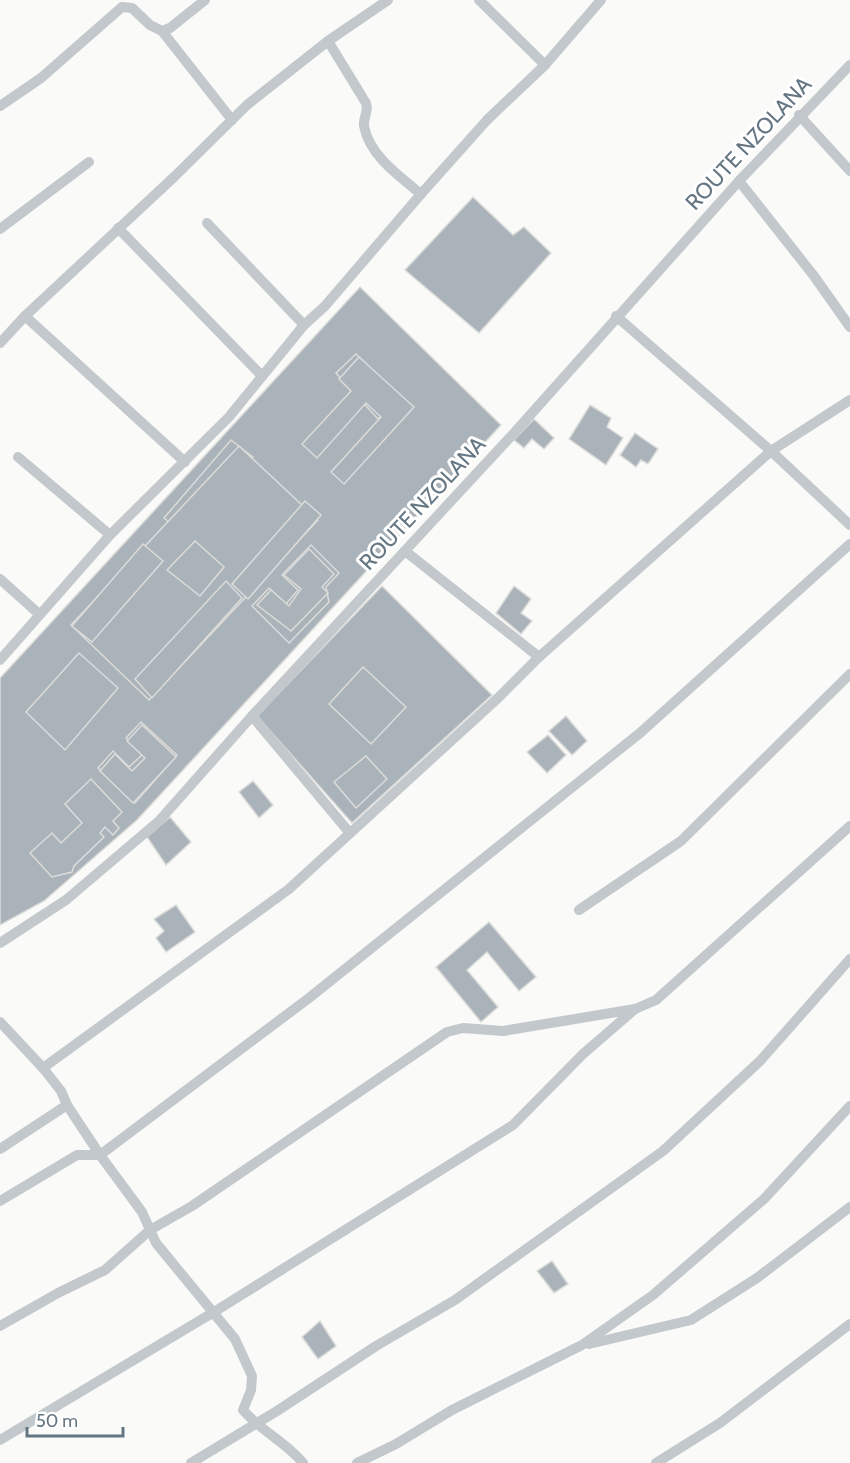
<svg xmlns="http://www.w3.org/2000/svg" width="850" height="1463" font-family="Cabin,sans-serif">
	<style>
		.building { fill: #aab3b9; stroke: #dcdcda; stroke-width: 1.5 }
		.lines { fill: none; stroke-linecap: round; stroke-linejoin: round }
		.minor { stroke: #c3c8cc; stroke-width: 10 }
		.labels { text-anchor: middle; stroke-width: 6; stroke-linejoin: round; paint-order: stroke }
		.street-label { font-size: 22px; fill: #657683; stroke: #fff }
	</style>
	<rect width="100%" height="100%" fill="#fafaf8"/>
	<g class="building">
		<polygon points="473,197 513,235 524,227 551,253 479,333 405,270"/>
		<polygon points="360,287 501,425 137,820 44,901 0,925 0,678"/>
		<polygon points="356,354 400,397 378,419 336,373"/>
		<polygon points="359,357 414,407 344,484 331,472 381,417 366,403 317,458 302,444 351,391 339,379"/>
		<polygon points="590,405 611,418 607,427 623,438 606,465 569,439"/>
		<polygon points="534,419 554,438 544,449 532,439 524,448 514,440"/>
		<polygon points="635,433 658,449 648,464 641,460 636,467 620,455"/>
		<polygon points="231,440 253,457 184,534 164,518"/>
		<polygon points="239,446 318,520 149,700 71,625"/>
		<polygon points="305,501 321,515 248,599 232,584"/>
		<polygon points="195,541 224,567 200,596 167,570"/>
		<polygon points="143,544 163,561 92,642 72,626"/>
		<polygon points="311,545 339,573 326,587 329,602 289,643 252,606 269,588 286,604 298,590 282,575"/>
		<polygon points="309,549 334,574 322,587 328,593 291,631 257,605 271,590 289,606 301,589 284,575"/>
		<polygon points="226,581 242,598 152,698 135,679"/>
		<polygon points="382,586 492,695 352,823 257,716"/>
		<polygon points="514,586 531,599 521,613 532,621 521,634 496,613"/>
		<polygon points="79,653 118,688 65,750 26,712"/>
		<polygon points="363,667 406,707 371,744 329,704"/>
		<polygon points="566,716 587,741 572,755 549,731"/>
		<polygon points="141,722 177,755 135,803 98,768 113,751 129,767 144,753 126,738"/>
		<polygon points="142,725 176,757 133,803 100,771 115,754 132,771 145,758 127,741"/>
		<polygon points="548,735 566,755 547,773 527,752"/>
		<polygon points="366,756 387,779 356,808 334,782"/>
		<polygon points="91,779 122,812 113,821 119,828 113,835 105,827 100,833 104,837 74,866 72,872 52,877 30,853 52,833 61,843 82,823 65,804"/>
		<polygon points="253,781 273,805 259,818 239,792"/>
		<polygon points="170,817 191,842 166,865 147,837"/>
		<polygon points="176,905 195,932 166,952 156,938 164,931 154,919"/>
		<polygon points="489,922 536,977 519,991 487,952 467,970 498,1007 481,1022 436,967"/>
		<polygon points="552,1261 568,1284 554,1293 537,1271"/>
		<polygon points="320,1321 336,1346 318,1359 302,1337"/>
	</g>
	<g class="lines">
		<g class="minor">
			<polyline points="479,0 545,65"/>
			<polyline points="162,31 232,120"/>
			<path d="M328 41 366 103C369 112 363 117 364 126 369 155 399 176 421 194"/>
			<polyline points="0,106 41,78 122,7 132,8 150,25 162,31 170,28 205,0"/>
			<polyline points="799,115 850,171"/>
			<polyline points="739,181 814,276 850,327"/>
			<polyline points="207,223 304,325"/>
			<polyline points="118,228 261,375"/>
			<polyline points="0,229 89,162"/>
			<polyline points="25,316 185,462"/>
			<polyline points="616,316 771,451 850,525"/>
			<polyline points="0,343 25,316 174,177 247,105 328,41 388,0"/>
			<polyline points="18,457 110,535"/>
			<polyline points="405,551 539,657"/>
			<polyline points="0,579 39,614"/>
			<polyline points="0,660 110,535 229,417 304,325 325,306 421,194 487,120 545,65 601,0"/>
			<polyline points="252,716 349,832"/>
			<polyline points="579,910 681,841 850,674"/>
			<polyline points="0,943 66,900 159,821 252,716 515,432 739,181 850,65"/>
			<path d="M0 1022 43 1068 61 1091 67 1105 100 1155 142 1212 156 1243 235 1339 252 1376 251 1390 243 1410C261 1431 286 1442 303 1463"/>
			<polyline points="43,1068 289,889 498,698 539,657 771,451 850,400"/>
			<polyline points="0,1149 67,1105"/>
			<polyline points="0,1201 77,1155 100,1155 309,998 640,733 850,544"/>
			<polyline points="0,1326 58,1293 105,1270 150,1230 192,1206 447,1032 463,1028 503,1031 635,1009 656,1000 850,826"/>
			<polyline points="589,1344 691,1320 757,1278 850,1207"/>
			<polyline points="0,1440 214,1312 513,1125 583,1054 635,1009"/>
			<polyline points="191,1463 277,1411 376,1346 455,1300 663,1151 760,1061 850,959"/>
			<polyline points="357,1463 396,1444 452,1410 582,1345 653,1295 764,1199 850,1106"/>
			<polyline points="656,1463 720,1423 850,1324"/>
		</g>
	</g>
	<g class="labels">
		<g class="street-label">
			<text transform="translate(748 143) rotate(-47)" y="8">ROUTE NZOLANA</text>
			<text transform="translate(422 503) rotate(-47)" y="8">ROUTE NZOLANA</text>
		</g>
	</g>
	<path d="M27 1427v9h96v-9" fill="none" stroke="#657683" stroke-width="3"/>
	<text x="36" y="1427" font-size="18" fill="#657683" stroke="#ffffff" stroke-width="4.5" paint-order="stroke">50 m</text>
</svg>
